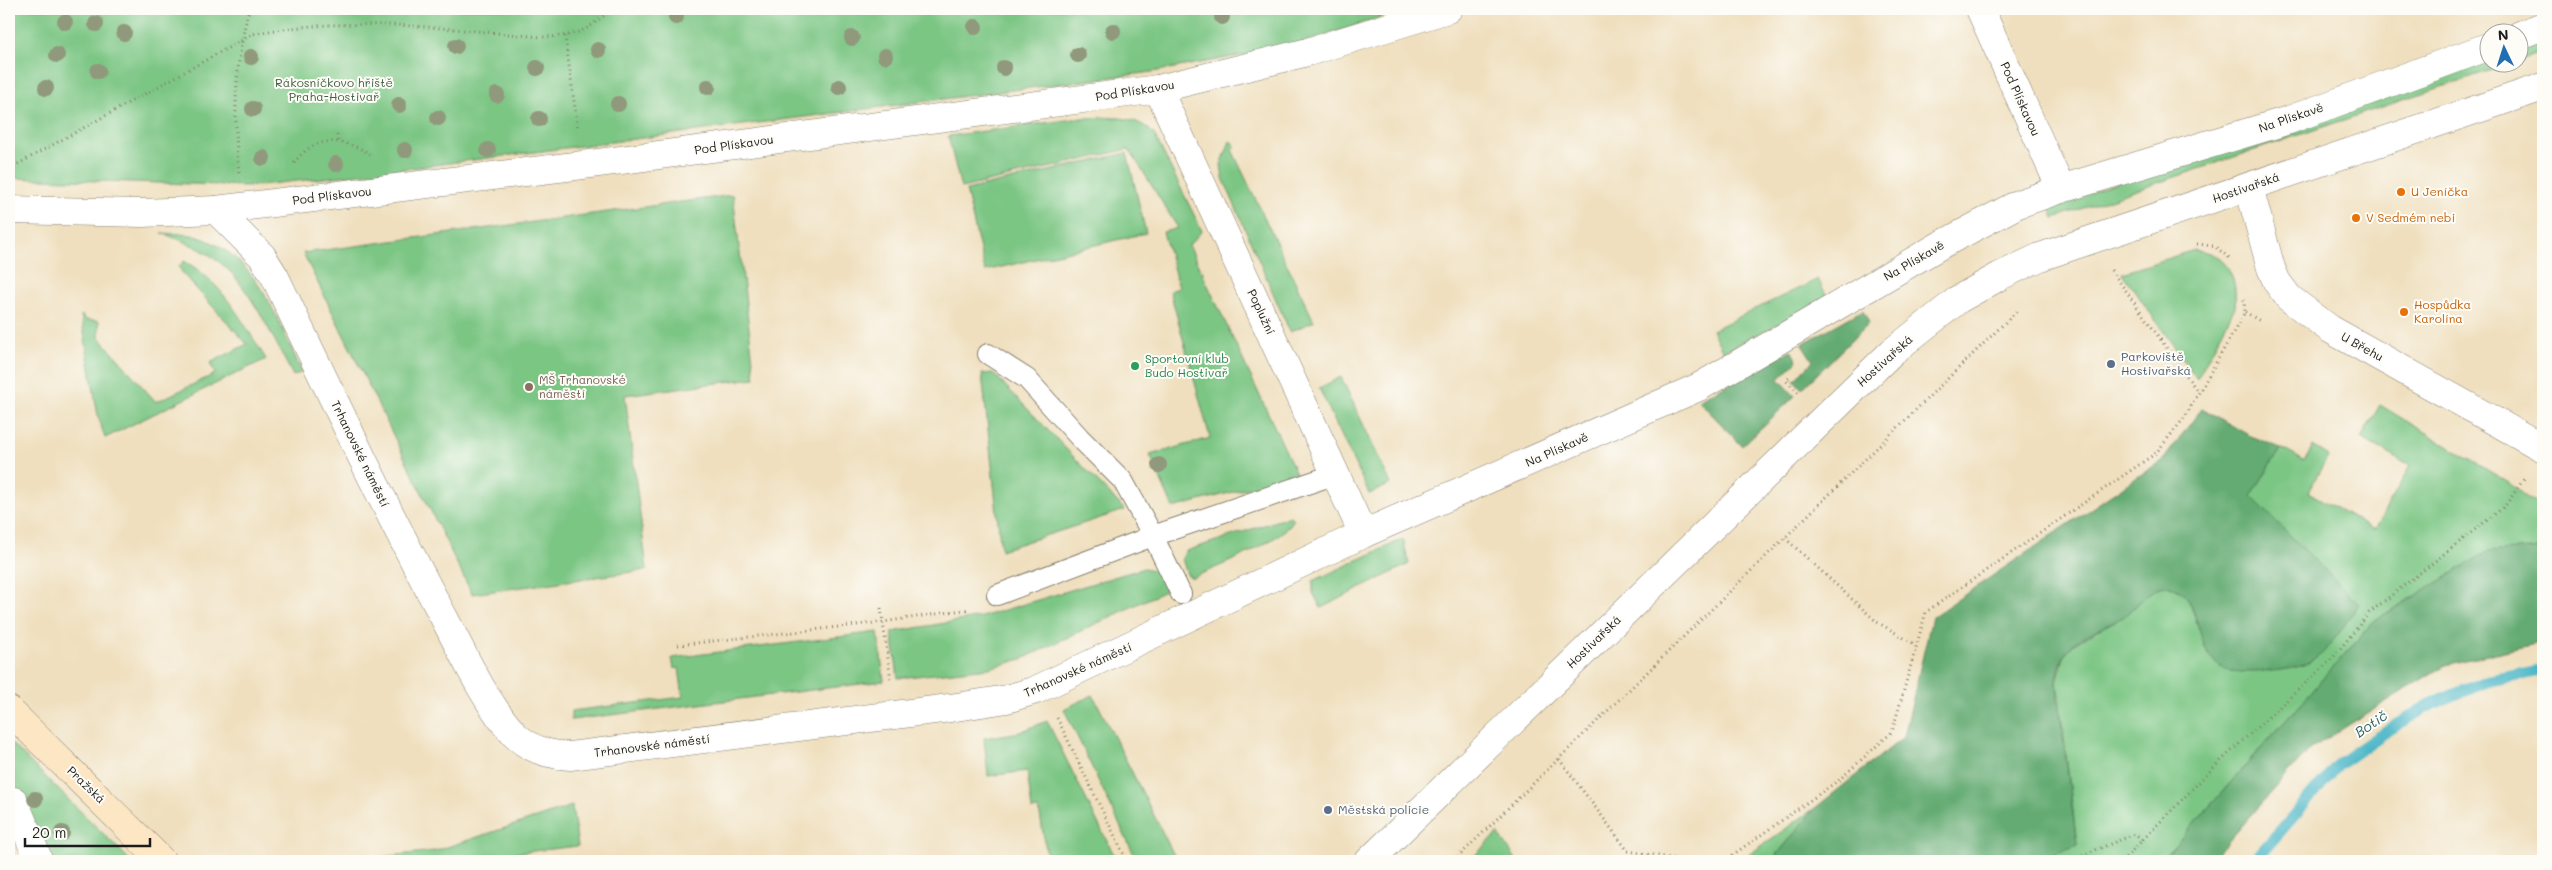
<svg xmlns="http://www.w3.org/2000/svg" width="2552" height="870" font-family="Mali,sans-serif">
	<style>
		.green { fill: #7bc684; stroke: #4c7150 }
		.forest { fill: #64ab72; stroke: #406447 }
		.lines { fill: none; stroke-linecap: round; stroke-linejoin: round }
		.stream { stroke: #49b5c6; stroke-width: 12 }
		.service-casing { stroke: #867e6d; stroke-width: 22 }
		.minor-casing { stroke: #867e6d; stroke-width: 29 }
		.secondary-casing { stroke: #867e6d; stroke-width: 29 }
		.path { stroke: #867e6d; stroke-width: 3; stroke-dasharray: 1 4; stroke-linecap: butt }
		.service { stroke: #fff; stroke-width: 20 }
		.minor { stroke: #fff; stroke-width: 28 }
		.secondary { stroke: #fce6c4; stroke-width: 28 }
		.tree { fill: #90997c }
		.food-dot { fill: #e8710a; stroke: #fdfcf7; stroke-width: 2 }
		.service-dot { fill: #5c6f8a; stroke: #fdfcf7; stroke-width: 2 }
		.leisure-dot { fill: #2e9e5b; stroke: #fdfcf7; stroke-width: 2 }
		.education-dot { fill: #8d6e63; stroke: #fdfcf7; stroke-width: 2 }
		.labels { text-anchor: middle; stroke-width: 4; stroke-linejoin: round; paint-order: stroke }
		.park-label { font-size: 12px; fill: #426046; stroke: #fdfcf7 }
		.street-label { font-size: 12px; fill: #1c1c1c; stroke: #fdfcf7 }
		.food-label { font-size: 12px; fill: #c56008; stroke: #fdfcf7; text-anchor: start }
		.service-label { font-size: 12px; fill: #4e5e75; stroke: #fdfcf7; text-anchor: start }
		.leisure-label { font-size: 12px; fill: #27864d; stroke: #fdfcf7; text-anchor: start }
		.education-label { font-size: 12px; fill: #785e54; stroke: #fdfcf7; text-anchor: start }
		.water-label { font-size: 14px; font-style: italic; fill: #306168; stroke: #fdfcf7 }
	</style>
	<rect width="100%" height="100%" fill="#fdfcf7"/>
	<filter id="ink" filterUnits="userSpaceOnUse"><feTurbulence type="fractalNoise" baseFrequency=".02" numOctaves="2"/><feDisplacementMap in="SourceGraphic" scale="10" xChannelSelector="R" yChannelSelector="G"/><feConvolveMatrix kernelMatrix="1 2 1 2 8 2 1 2 1" color-interpolation-filters="sRGB"/></filter>
	<filter id="wash" filterUnits="userSpaceOnUse"><feTurbulence type="fractalNoise" baseFrequency=".0096" numOctaves="4" result="noise"/><feDisplacementMap in="SourceGraphic" scale="20" xChannelSelector="R" yChannelSelector="G"/><feGaussianBlur stdDeviation="1.12" result="paint"/><feColorMatrix in="noise" values="0 0 0 0 0 0 0 0 0 0 0 0 0 0 0 0 0 1.4 0 .05"/><feComposite in="paint" operator="in"/></filter>
	<g filter="url(#wash)">
		<rect width="100%" height="100%" fill="#efdfbe"/>
		<g class="green">
			<polygon points="9,9 1405,9 1293,46 1152,72 388,171 251,186 9,178"/>
			<polygon points="2543,41 2543,52 2520,60 2520,50"/>
			<polygon points="2489,60 2490,62 2512,63 2054,218 2049,205"/>
			<path d="M1082 118C1107 118 1135 113 1154 134L1202 231 1189 245 1297 475 1173 508 1150 455 1210 438 1170 291 1179 288 1163 232 1178 228 1129 149 961 188 948 136Z"/>
			<polygon points="1230,141 1235,145 1232,150 1314,321 1290,332 1223,178 1221,165"/>
			<polygon points="1127,153 1146,233 985,271 966,190"/>
			<polygon points="733,195 755,378 625,395 647,570 472,594 303,253"/>
			<path d="M161 233C174 234 187 233 199 237 258 257 278 321 302 372L293 376C276 343 251 289 223 265 206 250 182 240 161 233Z"/>
			<path d="M2194 250C2227 252 2238 277 2235 307L2197 379 2122 273Z"/>
			<path d="M184 261C223 282 243 323 266 359L105 438 98 416 81 315 87 320 99 321V337L156 402 215 374 210 363 247 344 184 275 179 267Z"/>
			<polygon points="1818,279 1828,298 1723,352 1712,330"/>
			<polygon points="993,373 1125,510 1001,550 982,374"/>
			<polygon points="1341,377 1391,484 1369,494 1319,388"/>
			<polygon points="2380,405 2509,483 2526,497 2543,506 2543,548 2487,553 2375,620 2161,861 2037,861 2077,844 2057,681 2065,654 2074,644 2129,612 2150,591 2162,586 2177,587 2187,595 2206,649 2359,604 2251,496 2281,448 2304,461 2313,446 2328,456 2308,492 2374,530 2410,466 2361,438"/>
			<path d="M1291 516 1294 519C1281 543 1218 566 1192 578L1187 574 1182 559 1186 551Z"/>
			<polygon points="1403,539 1409,564 1321,608 1313,593 1313,581"/>
			<polygon points="1144,568 1159,571 1167,590 1022,659 989,668 898,678 892,632 981,617"/>
			<polygon points="878,632 884,681 571,720 571,711 683,697 679,668 674,669 672,658"/>
			<polygon points="1093,695 1177,861 1137,861 1064,709"/>
			<polygon points="1047,721 1117,861 1048,861 1039,809 1032,810 1027,771 988,776 984,738 1020,732"/>
			<polygon points="9,741 131,861 52,861 44,840 9,779"/>
			<polygon points="572,806 578,846 443,861 362,861 361,859 435,851"/>
			<polygon points="1815,808 1772,861 1740,861"/>
			<polygon points="1498,833 1517,861 1469,861"/>
		</g>
		<g class="forest">
			<polygon points="1863,310 1869,323 1802,389 1794,380 1813,361 1802,344"/>
			<polygon points="1791,350 1797,361 1779,379 1795,396 1742,446 1698,400"/>
			<path d="M2202 408 2250 436 2281 448 2251 496 2359 604C2322 656 2322 670 2253 672 2237 672 2223 673 2212 659 2197 641 2198 600 2178 589 2159 578 2143 599 2131 611 2114 626 2076 634 2065 654 2061 661 2057 675 2057 683 2057 700 2061 718 2063 736 2068 772 2072 808 2077 845L2037 861H1772L1815 808 1904 737 1932 617 2164 459Z"/>
			<polygon points="2543,548 2543,642 2445,665 2310,749 2211,861 2161,861 2375,620 2487,552"/>
		</g>
		<g class="lines">
			<polyline class="stream" points="2254,861 2339,764 2385,732 2431,704 2488,681 2543,670"/>
		</g>
	</g>
	<g filter="url(#ink)">
		<g class="lines">
			<defs>
				<g id="service">
					<polyline points="988,354 1027,379 1080,438 1123,481 1153,536 1336,474"/>
					<polyline points="997,595 1153,536 1181,594"/>
				</g>
				<g id="minor">
					<polyline points="1980,9 2061,189"/>
					<polyline points="2520,35 2543,26"/>
					<polyline points="1158,89 1363,534"/>
					<polyline points="2249,187 2271,268 2277,282 2289,298 2330,329 2543,448"/>
					<polyline points="9,210 142,213 216,210 583,165 1158,89 1308,52 1448,9"/>
					<path d="M216 210 262 256 275 277C329 390 382 502 441 612 461 649 486 705 515 735 531 750 549 755 570 756L950 708 1007 699 1036 690 1363 534 1699 387 1939 246 2018 204 2061 189 2289 120 2490 46"/>
					<polyline points="14,801 39,861"/>
					<polyline points="1369,861 1892,352 1959,299 2000,276 2040,257 2543,87"/>
				</g>
				<polyline id="secondary" points="9,710 162,861"/>
			</defs>
			<use href="#service" class="service-casing"/>
			<use href="#minor" class="minor-casing"/>
			<use href="#secondary" class="secondary-casing"/>
			<g class="path">
				<polyline points="565,36 578,130"/>
				<polyline points="337,135 338,141"/>
				<path d="M294 163C315 134 343 138 370 154"/>
				<path d="M9 169 253 34 263 32C358 16 446 29 542 37 579 36 584 32 612 9"/>
				<path d="M239 172C233 118 235 61 249 9"/>
				<polyline points="2197,244 2214,246 2231,259"/>
				<polyline points="2111,270 2198,392"/>
				<polyline points="2245,312 2260,321"/>
				<polyline points="1789,378 1786,381 1799,393"/>
				<polyline points="1785,538 1877,622 1916,645"/>
				<polyline points="881,608 891,680"/>
				<polyline points="678,645 883,622 970,609"/>
				<polyline points="1057,718 1127,861"/>
				<polyline points="1559,759 1628,851 1689,861"/>
				<polyline points="1454,861 2019,309"/>
				<polyline points="1724,861 1839,780 1892,732 1926,612 2156,453 2185,417 2245,312 2244,299"/>
				<polyline points="2068,861 2135,834 2142,839"/>
				<polyline points="2122,861 2215,766 2332,659 2369,613 2505,506 2524,479"/>
			</g>
			<use href="#service" class="service"/>
			<use href="#minor" class="minor"/>
			<use href="#secondary" class="secondary"/>
		</g>
		<g class="tree">
			<circle cx="676" cy="17" r="8"/>
			<circle cx="1222" cy="17" r="8"/>
			<circle cx="65" cy="22" r="8"/>
			<circle cx="96" cy="24" r="8"/>
			<circle cx="975" cy="27" r="8"/>
			<circle cx="1113" cy="31" r="8"/>
			<circle cx="124" cy="33" r="8"/>
			<circle cx="852" cy="38" r="8"/>
			<circle cx="456" cy="46" r="8"/>
			<circle cx="598" cy="50" r="8"/>
			<circle cx="57" cy="55" r="8"/>
			<circle cx="1078" cy="55" r="8"/>
			<circle cx="885" cy="56" r="8"/>
			<circle cx="251" cy="57" r="8"/>
			<circle cx="537" cy="68" r="8"/>
			<circle cx="1004" cy="68" r="8"/>
			<circle cx="98" cy="71" r="8"/>
			<circle cx="708" cy="87" r="8"/>
			<circle cx="839" cy="87" r="8"/>
			<circle cx="46" cy="88" r="8"/>
			<circle cx="497" cy="95" r="8"/>
			<circle cx="618" cy="104" r="8"/>
			<circle cx="399" cy="105" r="8"/>
			<circle cx="253" cy="109" r="8"/>
			<circle cx="438" cy="118" r="8"/>
			<circle cx="539" cy="119" r="8"/>
			<circle cx="405" cy="150" r="8"/>
			<circle cx="488" cy="150" r="8"/>
			<circle cx="263" cy="158" r="8"/>
			<circle cx="336" cy="164" r="8"/>
			<circle cx="1159" cy="465" r="8"/>
			<circle cx="35" cy="799" r="8"/>
			<circle cx="62" cy="833" r="8"/>
		</g>
	</g>
	<g class="food-dot">
		<circle cx="2401" cy="192" r="5"/>
		<circle cx="2356" cy="218" r="5"/>
		<circle cx="2404" cy="312" r="5"/>
	</g>
	<g class="service-dot">
		<circle cx="2111" cy="364" r="5"/>
		<circle cx="1328" cy="810" r="5"/>
	</g>
	<circle class="leisure-dot" cx="1135" cy="366" r="5"/>
	<circle class="education-dot" cx="529" cy="387" r="5"/>
	<g class="labels">
		<g class="park-label">
			<text x="334" y="87">Rákosníčkovo hřiště<tspan x="334" dy="14">Praha-Hostivař</tspan></text>
		</g>
		<g class="street-label">
			<text transform="translate(1135 91) rotate(-9)" y="4">Pod Plískavou</text>
			<text transform="translate(2020 99) rotate(66)" y="4">Pod Plískavou</text>
			<text transform="translate(2291 118) rotate(-19)" y="4">Na Plískavě</text>
			<text transform="translate(734 145) rotate(-8)" y="4">Pod Plískavou</text>
			<text transform="translate(2246 188) rotate(-19)" y="4">Hostivařská</text>
			<text transform="translate(332 196) rotate(-7)" y="4">Pod Plískavou</text>
			<text transform="translate(1914 261) rotate(-30)" y="4">Na Plískavě</text>
			<text transform="translate(1261 312) rotate(65)" y="4">Poplužní</text>
			<text transform="translate(2362 347) rotate(29)" y="4">U Břehu</text>
			<text transform="translate(1885 361) rotate(-42)" y="4">Hostivařská</text>
			<text transform="translate(1557 450) rotate(-24)" y="4">Na Plískavě</text>
			<text transform="translate(360 454) rotate(64)" y="4">Trhanovské náměstí</text>
			<text transform="translate(1594 642) rotate(-44)" y="4">Hostivařská</text>
			<text transform="translate(1078 670) rotate(-24)" y="4">Trhanovské náměstí</text>
			<text transform="translate(652 746) rotate(-7)" y="4">Trhanovské náměstí</text>
			<text transform="translate(86 785) rotate(44)" y="4">Pražská</text>
		</g>
		<g class="food-label">
			<text x="2411" y="196">U Jeníčka</text>
			<text x="2366" y="222">V Sedmém nebi</text>
			<text x="2414" y="309">Hospůdka<tspan x="2414" dy="14">Karolína</tspan></text>
		</g>
		<g class="service-label">
			<text x="2121" y="361">Parkoviště<tspan x="2121" dy="14">Hostivařská</tspan></text>
			<text x="1338" y="814">Městská policie</text>
		</g>
		<g class="leisure-label">
			<text x="1145" y="363">Sportovní klub<tspan x="1145" dy="14">Budo Hostivař</tspan></text>
		</g>
		<g class="education-label">
			<text x="539" y="384">MŠ Trhanovské<tspan x="539" dy="14">náměstí</tspan></text>
		</g>
		<g class="water-label">
			<text transform="translate(2371 724) rotate(-34)" y="5">Botič</text>
		</g>
	</g>
	<rect width="2552" height="870" fill="none" stroke="#fdfcf7" stroke-width="30"/>
	<g transform="translate(2504 48) rotate(356)"><circle r="24" fill="#fdfcf7" stroke="#a3a29f"/>
	<path d="M0-4L9 19L0 12L-9 19Z" fill="#1f6fb2"/>
	<text y="-8" font-size="14" font-weight="bold" text-anchor="middle" fill="#1c1c1c">N</text>
	</g>
	<path d="M25 838v8h125v-8" fill="none" stroke="#1c1c1c" stroke-width="2.5"/>
	<text x="32" y="838" font-size="15" fill="#1c1c1c" stroke="#fdfcf7" stroke-width="4" paint-order="stroke">20 m</text>
</svg>
